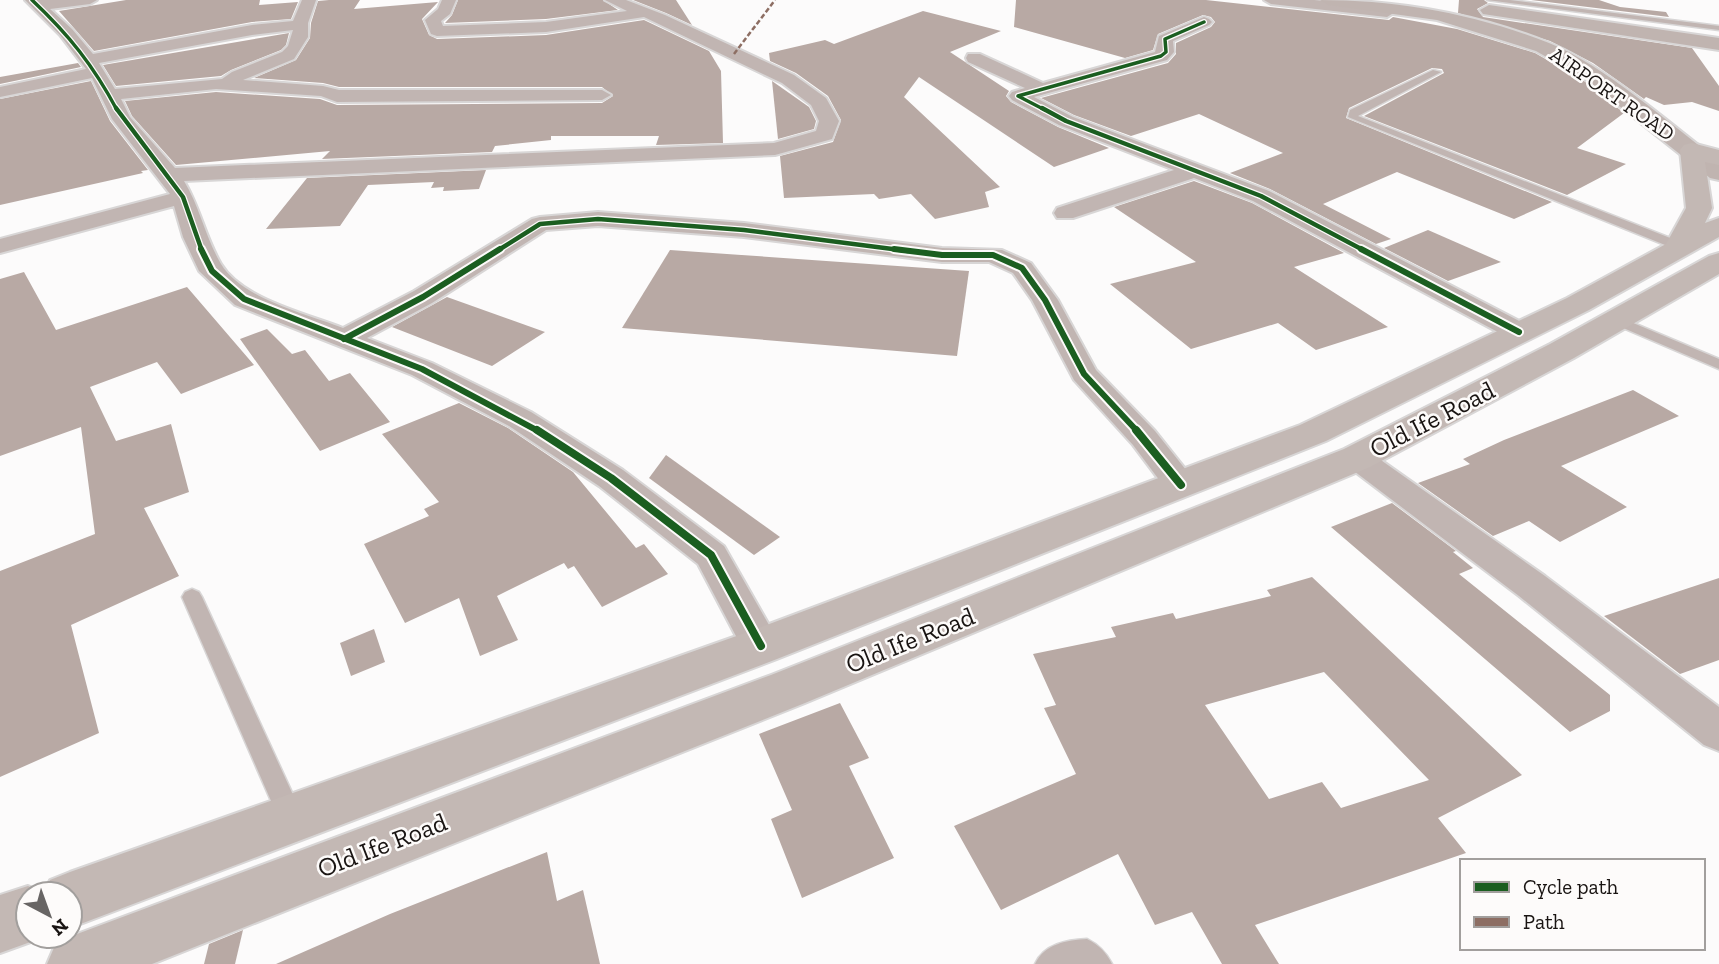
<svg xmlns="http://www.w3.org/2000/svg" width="1719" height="964" font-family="'Zilla Slab',serif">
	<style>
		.building { fill: #b8a9a4; fill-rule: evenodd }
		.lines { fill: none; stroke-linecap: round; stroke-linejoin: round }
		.service-casing { stroke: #d8d6d6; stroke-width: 3 }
		.minor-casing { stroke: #d8d6d6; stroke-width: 4 }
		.secondary-casing { stroke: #d8d6d6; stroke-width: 4 }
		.primary-casing { stroke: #d8d6d6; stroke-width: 4 }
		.service { fill: #c1b5b2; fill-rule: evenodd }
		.minor { fill: #c1b5b2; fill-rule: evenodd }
		.secondary { fill: #c0b4b0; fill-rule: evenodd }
		.primary { fill: #c3b8b4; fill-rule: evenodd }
		.quiet { stroke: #8d6e63; stroke-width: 2.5; stroke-dasharray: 5 2.5; stroke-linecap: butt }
		.cycleway-far3-casing { stroke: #fdfbfa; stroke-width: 6 }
		.cycleway-far2-casing { stroke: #fdfbfa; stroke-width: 7 }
		.cycleway-far1-casing { stroke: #fdfbfa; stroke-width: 10 }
		.cycleway-casing { stroke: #fdfbfa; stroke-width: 12 }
		.cycleway-far3 { stroke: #1b5e20; stroke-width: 3.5 }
		.cycleway-far2 { stroke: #1b5e20; stroke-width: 4.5 }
		.cycleway-far1 { stroke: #1b5e20; stroke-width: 6 }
		.cycleway { stroke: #1b5e20; stroke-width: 8 }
		.labels { text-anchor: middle; stroke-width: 5; stroke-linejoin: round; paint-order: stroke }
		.far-street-label { font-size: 21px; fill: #191412; stroke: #fdfbfa }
		.street-label { font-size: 26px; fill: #191412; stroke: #fdfbfa }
	</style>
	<rect width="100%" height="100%" fill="#fcfbfb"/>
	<g class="building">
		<polygon points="126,0 260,0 259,5 298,2 291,19 252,22 94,51 59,11"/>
		<polygon points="329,0 360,0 354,9 438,2 422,19 429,35 437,39 546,35 644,20 709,51 721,71 723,143 656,145 659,136 551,136 551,140 495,146 492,152 322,159 330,151 176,165 132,116 125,101 216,92 320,99 337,105 602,103 613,96 602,87 339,87 323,83 254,78 296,60 310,38 311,23 318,1"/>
		<polygon points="458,0 603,0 618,10 546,19 445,23 452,15"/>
		<polygon points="633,0 676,0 692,25 666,13"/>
		<polygon points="1016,0 1206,0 1389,20 1393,17 1457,29 1535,53 1584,81 1624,113 1577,148 1626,164 1567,195 1364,116 1444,73 1442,69 1432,68 1349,108 1346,118 1552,202 1514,219 1397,172 1323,204 1391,239 1376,244 1270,189 1230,173 1283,153 1199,114 1131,136 1074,115 1041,98 1168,63 1176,54 1176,43 1211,27 1215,22 1211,17 1203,15 1158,34 1153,50 1125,58 1014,27"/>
		<polygon points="1459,0 1484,0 1488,3 1477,9 1483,17 1692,48 1719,86 1719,111 1692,102 1664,105 1646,97 1644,99 1593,63 1550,41 1458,13"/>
		<polygon points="1531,0 1599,0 1620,7 1666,12 1669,17"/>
		<polygon points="923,11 1001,31 950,52 1009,91 1006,96 1011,102 1058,127 1109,148 1054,167 919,77 904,97 1000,187 985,192 989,207 935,219 911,194 879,199 874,194 784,198 780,156 833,142 841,120 828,96 796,73 770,61 769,53 825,40 834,44"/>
		<polygon points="289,33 286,45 281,50 231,70 221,76 116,86 103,65"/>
		<polygon points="78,63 81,67 0,84 0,77"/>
		<polygon points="91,81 110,121 148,170 141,171 143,173 0,205 0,99"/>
		<polygon points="772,81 809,107 816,121 814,129 778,139"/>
		<polygon points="486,170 479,189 443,191 444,187 431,188 434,182 368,185 340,226 266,229 307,178"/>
		<polygon points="1194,181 1252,203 1344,253 1294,267 1388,327 1316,350 1278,323 1191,349 1110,284 1196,262 1114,207"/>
		<polygon points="1428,230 1501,262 1448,281 1384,248"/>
		<polygon points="670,250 969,271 957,356 622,328"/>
		<polygon points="24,272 56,330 187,287 254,365 181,394 157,362 90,387 116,441 171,424 189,492 144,508 179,576 71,625 99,733 0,777 0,571 95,534 81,427 0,456 0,279"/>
		<polygon points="447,297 545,332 492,366 392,327"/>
		<polygon points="267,329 292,354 305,350 329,381 350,373 390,422 320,451 240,339"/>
		<polygon points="1633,390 1679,416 1561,466 1627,507 1560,542 1529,521 1493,536 1418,483 1470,464 1463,459 1504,440"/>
		<polygon points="459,403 508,428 573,472 636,548 644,544 668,574 602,607 574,566 568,569 564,563 497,596 518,640 480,656 459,598 405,623 364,544 429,516 424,509 439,502 382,434"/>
		<polygon points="666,455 780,537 754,555 649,478"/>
		<polygon points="1392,503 1456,551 1453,552 1473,568 1459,574 1610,695 1610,711 1570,732 1331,527"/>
		<path d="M1312 577 1522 775 1438 818 1466 853 1255 925 1279 964H1222L1192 912 1155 925 1118 854 1001 910 954 826 1076 774 1044 708 1056 705 1033 654 1116 637 1111 627 1173 613 1176 619 1271 596 1267 590ZM1324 672 1429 780 1341 808 1322 782 1269 799 1205 705Z"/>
		<polygon points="1719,578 1719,660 1680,674 1604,616"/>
		<polygon points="374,629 385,662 351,676 340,643"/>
		<polygon points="840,703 869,758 849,766 894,858 802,898 771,819 792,810 759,734"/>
		<polygon points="547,852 557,901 583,890 600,964 276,964 390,914"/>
		<polygon points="243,930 235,964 204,964 209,944"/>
	</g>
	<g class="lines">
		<defs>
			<g id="service">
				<polygon points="1487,0 1510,0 1719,26 1719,30"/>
				<polygon points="1433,70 1441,72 1358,116 1683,243 1683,249 1675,249 1348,117 1350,110"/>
				<polygon points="1619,317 1719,359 1719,369 1614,324 1612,321"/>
				<polygon points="192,589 199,592 202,597 300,810 303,818 300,826 291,829 282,826 182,597 185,592"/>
				<path d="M1087 939C1099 945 1106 952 1112 964H1035C1044 944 1067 940 1087 939Z"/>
			</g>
			<g id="minor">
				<path d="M25 0H97L90 4 50 9 72 29 93 54 252 25 293 21 302 0H316L308 23V37L294 59 243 80 323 86 339 90H602L611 95 602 100 337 102 321 96 216 89 121 99 130 117 175 168 774 143 816 131 819 121 811 105 782 83 644 17 546 32 437 36 431 34 425 20 438 9 442 0H456L450 14 441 21 443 26 546 22 627 11 605 0H626L665 15 794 75 826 98 839 121 832 139 775 155 184 181C200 207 205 237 221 264 242 299 307 314 343 328L414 291 532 219 540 217 598 212 744 223 942 248 1002 250 1031 263 1058 300 1096 370 1155 431 1198 485 1193 493 1181 496 1169 493 1133 445 1074 380 1032 300 1013 273 989 262H942L744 237 598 226 546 230 432 303 367 338 432 363 531 412 623 470 724 546 781 646 775 657 761 662 747 657 698 564 599 486 509 426 412 375 235 305 199 271 183 237 174 206 0 253V239L170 194 112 119 92 78 0 97V87L86 69 60 35ZM293 30 288 46 282 52 232 72 222 79 115 89 99 63 252 35Z"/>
				<polygon points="1264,0 1314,0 1387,7 1395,12 1387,17 1271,4"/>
				<polygon points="1204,17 1209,19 1212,22 1209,25 1173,41 1174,52 1167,60 1034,97 1073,117 1269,191 1529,326 1533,332 1529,338 1519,340 1509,338 1253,201 1194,178 1073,218 1057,218 1054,213 1057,208 1174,170 1059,125 1012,100 1009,96 1012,92 1025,88 968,62 966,58 968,54 980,54 1043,83 1155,52 1159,36"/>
				<polygon points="1357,447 1368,451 1545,576 1719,707 1719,751 1704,745 1519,596 1346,465 1341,458 1346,451"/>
			</g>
			<g id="secondary">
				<path d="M1320 0C1397 0 1476 14 1549 43 1604 65 1670 124 1719 161V180L1710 178 1585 79 1536 51 1437 20 1328 5Z"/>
				<polygon points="1489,5 1719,38 1719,50 1483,14 1480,10"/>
			</g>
			<g id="primary">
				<polygon points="1692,143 1719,150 1719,165 1705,162 1712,208 1705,223 1719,218 1719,237 1589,310 1326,441 777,659 70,928 70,894 28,894 28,936 47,936 0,953 0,895 28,886 44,893 50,880 70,872 745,633 1300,425 1567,298 1666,244 1686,208 1680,150 1684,145"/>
				<polygon points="1719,253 1719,274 1574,358 1370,467 805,703 152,964 47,964 56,943 77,934 771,675 1344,449 1550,344 1709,256"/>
			</g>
		</defs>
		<use href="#service" class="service-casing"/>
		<use href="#minor" class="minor-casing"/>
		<use href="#secondary" class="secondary-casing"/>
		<use href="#primary" class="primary-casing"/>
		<use href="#service" class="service"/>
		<use href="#minor" class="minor"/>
		<use href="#secondary" class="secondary"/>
		<use href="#primary" class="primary"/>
		<polyline class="quiet" points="734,54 775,0"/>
		<defs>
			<g id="cycleway-far3">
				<path d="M32 0C69 35 93 65 117 110"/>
				<polyline points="1045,110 1018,96 1161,56 1166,52 1165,39 1204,22"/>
			</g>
			<g id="cycleway-far2">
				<polyline points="116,108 183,197 202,251"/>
				<polyline points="1042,108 1066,121 1261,196 1365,251"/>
				<polyline points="497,251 540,224 598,219 744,230 908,251"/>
			</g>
			<g id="cycleway-far1">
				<polyline points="201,249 212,271 244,299 422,369 540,432"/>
				<polyline points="894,249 942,255 993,255 1022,268 1045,300 1084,374 1138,432"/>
				<polyline points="1361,249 1519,332"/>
				<polyline points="344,339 423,297 500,249"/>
			</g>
			<g id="cycleway">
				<polyline points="537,430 611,478 711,555 761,646"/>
				<polyline points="1136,430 1181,485"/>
			</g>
		</defs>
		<use href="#cycleway-far3" class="cycleway-far3-casing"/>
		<use href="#cycleway-far2" class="cycleway-far2-casing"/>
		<use href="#cycleway-far1" class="cycleway-far1-casing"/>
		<use href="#cycleway" class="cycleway-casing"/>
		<use href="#cycleway-far3" class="cycleway-far3"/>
		<use href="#cycleway-far2" class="cycleway-far2"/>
		<use href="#cycleway-far1" class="cycleway-far1"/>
		<use href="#cycleway" class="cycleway"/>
	</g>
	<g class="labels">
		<g class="far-street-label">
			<text transform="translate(1612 94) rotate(35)" y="7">AIRPORT ROAD</text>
		</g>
		<g class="street-label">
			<text transform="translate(1432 419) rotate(-27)" y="9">Old Ife Road</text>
			<text transform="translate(910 640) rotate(-22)" y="9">Old Ife Road</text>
			<text transform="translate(382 845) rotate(-21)" y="9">Old Ife Road</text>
		</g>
	</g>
	<rect x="1460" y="859" width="245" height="91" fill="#fdfbfa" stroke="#a29f9d" stroke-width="2"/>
	<rect x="1474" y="882" width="35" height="10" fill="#1b5e20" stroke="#a29f9d" stroke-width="2"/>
	<text x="1523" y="894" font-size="21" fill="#191412">Cycle path</text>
	<rect x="1474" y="917" width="35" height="10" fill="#8d6e63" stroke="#a29f9d" stroke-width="2"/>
	<text x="1523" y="929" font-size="21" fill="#191412">Path</text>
	<g transform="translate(49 915) rotate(139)"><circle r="33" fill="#fdfbfa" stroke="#a29f9d" stroke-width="2"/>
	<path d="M0-5L12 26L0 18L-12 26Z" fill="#686564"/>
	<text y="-10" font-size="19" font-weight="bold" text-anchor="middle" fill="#191412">N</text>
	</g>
</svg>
